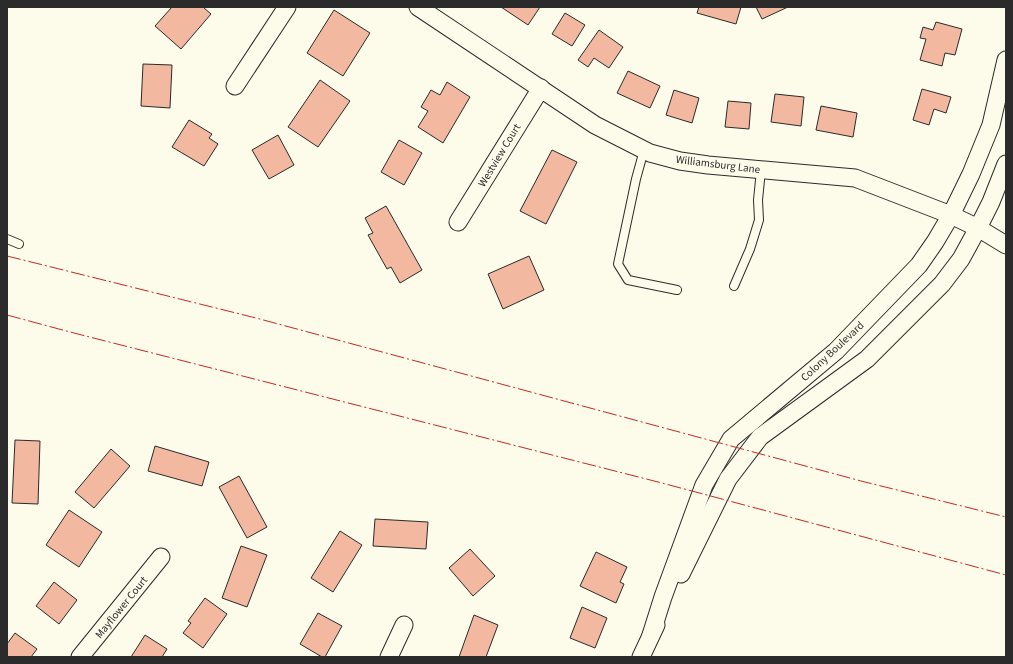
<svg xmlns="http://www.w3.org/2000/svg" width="1013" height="664" font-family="'Source Sans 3',sans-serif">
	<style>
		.building { fill: #f2b8a0; stroke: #2b2b2b }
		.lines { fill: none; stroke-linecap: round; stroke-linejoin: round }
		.service-casing { stroke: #2b2b2b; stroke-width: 10 }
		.minor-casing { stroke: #2b2b2b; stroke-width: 19 }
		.service { stroke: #fdfbea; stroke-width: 8 }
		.minor { stroke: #fdfbea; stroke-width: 17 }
		.power { stroke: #c62828; stroke-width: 1; stroke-dasharray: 14 3 2 3; stroke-linecap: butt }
		.labels { text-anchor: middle; stroke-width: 3; stroke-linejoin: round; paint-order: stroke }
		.street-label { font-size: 11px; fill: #2b2b2b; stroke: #fdfbea }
	</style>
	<rect width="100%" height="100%" fill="#fdfbea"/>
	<g class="building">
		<polygon points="172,7 203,7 211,14 181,49 155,26"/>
		<polygon points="501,7 540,7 528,25"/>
		<polygon points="699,7 741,7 736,24 697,13"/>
		<polygon points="756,7 788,7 762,19"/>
		<polygon points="334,10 370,33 343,76 307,53"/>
		<polygon points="565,13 585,25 572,46 552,34"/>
		<polygon points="936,22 962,29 955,55 945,53 942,66 920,60 926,39 920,38 923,27 933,30"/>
		<polygon points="599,30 623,47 609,68 594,58 588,67 578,60"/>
		<polygon points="143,64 172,65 170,108 141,106"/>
		<polygon points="628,71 660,86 650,108 617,93"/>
		<polygon points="320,80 350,101 318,147 288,127"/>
		<polygon points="447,82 470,97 443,143 418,127 428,111 421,107 431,90 440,95"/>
		<polygon points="922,89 951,97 946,113 934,109 929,125 913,120"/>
		<polygon points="674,90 699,98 692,123 666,115"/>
		<polygon points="775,94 804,97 801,126 771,122"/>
		<polygon points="728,101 751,103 749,129 725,127"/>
		<polygon points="821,106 857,113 853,137 816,130"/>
		<polygon points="189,120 212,134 209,138 218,144 204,166 172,147"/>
		<polygon points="278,135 294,165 269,179 252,150"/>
		<polygon points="399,140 422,153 404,185 381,172"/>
		<polygon points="552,150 577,162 546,224 520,211"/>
		<polygon points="386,206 422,270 400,283 391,267 387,269 368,235 373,233 365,218"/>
		<polygon points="529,256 544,290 503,309 488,274"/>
		<polygon points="15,440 40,441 38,504 12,503"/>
		<polygon points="155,446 209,462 202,486 148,471"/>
		<polygon points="111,449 130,466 94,508 75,492"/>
		<polygon points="239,476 267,527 247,538 219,487"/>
		<polygon points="69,510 102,532 79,567 46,545"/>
		<polygon points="375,519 428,522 426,549 373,546"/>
		<polygon points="340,531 362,545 333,592 311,578"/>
		<polygon points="241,546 267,555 247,607 222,598"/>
		<polygon points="470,549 495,576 473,596 449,568"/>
		<polygon points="596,552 627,567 620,582 624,584 616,603 580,586"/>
		<polygon points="54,582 77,600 59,624 36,606"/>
		<polygon points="205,598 227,614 203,648 183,633 191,623 188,621"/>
		<polygon points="582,607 607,618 595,648 570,638"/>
		<polygon points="318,613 342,626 325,657 322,657 300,644"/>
		<polygon points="474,615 498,625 486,657 459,657"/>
		<polygon points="15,633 37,649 31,657 7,657 7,644"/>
		<polygon points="145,635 167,649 162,657 131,657"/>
	</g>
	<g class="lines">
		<defs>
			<g id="service">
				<polyline points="644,150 636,179 618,264 628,280 677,290"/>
				<polyline points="7,239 19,244"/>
				<polyline points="734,286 750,249 759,220 758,200 761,170"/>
			</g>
			<g id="minor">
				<polyline points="418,7 595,125 650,153 680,161 708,165 855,178 951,215 978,228 1006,245"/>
				<polyline points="235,86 287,7"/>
				<polyline points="458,222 541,88"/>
				<polyline points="681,574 728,479 760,437 867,359 942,284 961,259 978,228 991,202 1006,164"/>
				<polyline points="651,635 663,597 704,485 731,439 836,351 919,265 935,242 951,215 971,174 991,125 1006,60"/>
				<polyline points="80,657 161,557"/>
				<polyline points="389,657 404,625"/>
				<polyline points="641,657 656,625"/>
			</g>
		</defs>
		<use href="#service" class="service-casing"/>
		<use href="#minor" class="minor-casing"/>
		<use href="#service" class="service"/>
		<use href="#minor" class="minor"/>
		<g class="power">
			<polyline points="7,256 256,318 861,481 1006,517"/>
			<polyline points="7,315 70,332 662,483 1006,575"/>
		</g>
	</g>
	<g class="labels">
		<g class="street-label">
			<text transform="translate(499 155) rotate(-59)" y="4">Westview Court</text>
			<text transform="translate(718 164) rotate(7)" y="4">Williamsburg Lane</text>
			<text transform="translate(832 351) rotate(-43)" y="4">Colony Boulevard</text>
			<text transform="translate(121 607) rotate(-51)" y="4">Mayflower Court</text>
		</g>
	</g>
	<rect width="1013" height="664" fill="none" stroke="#2b2b2b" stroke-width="16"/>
</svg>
